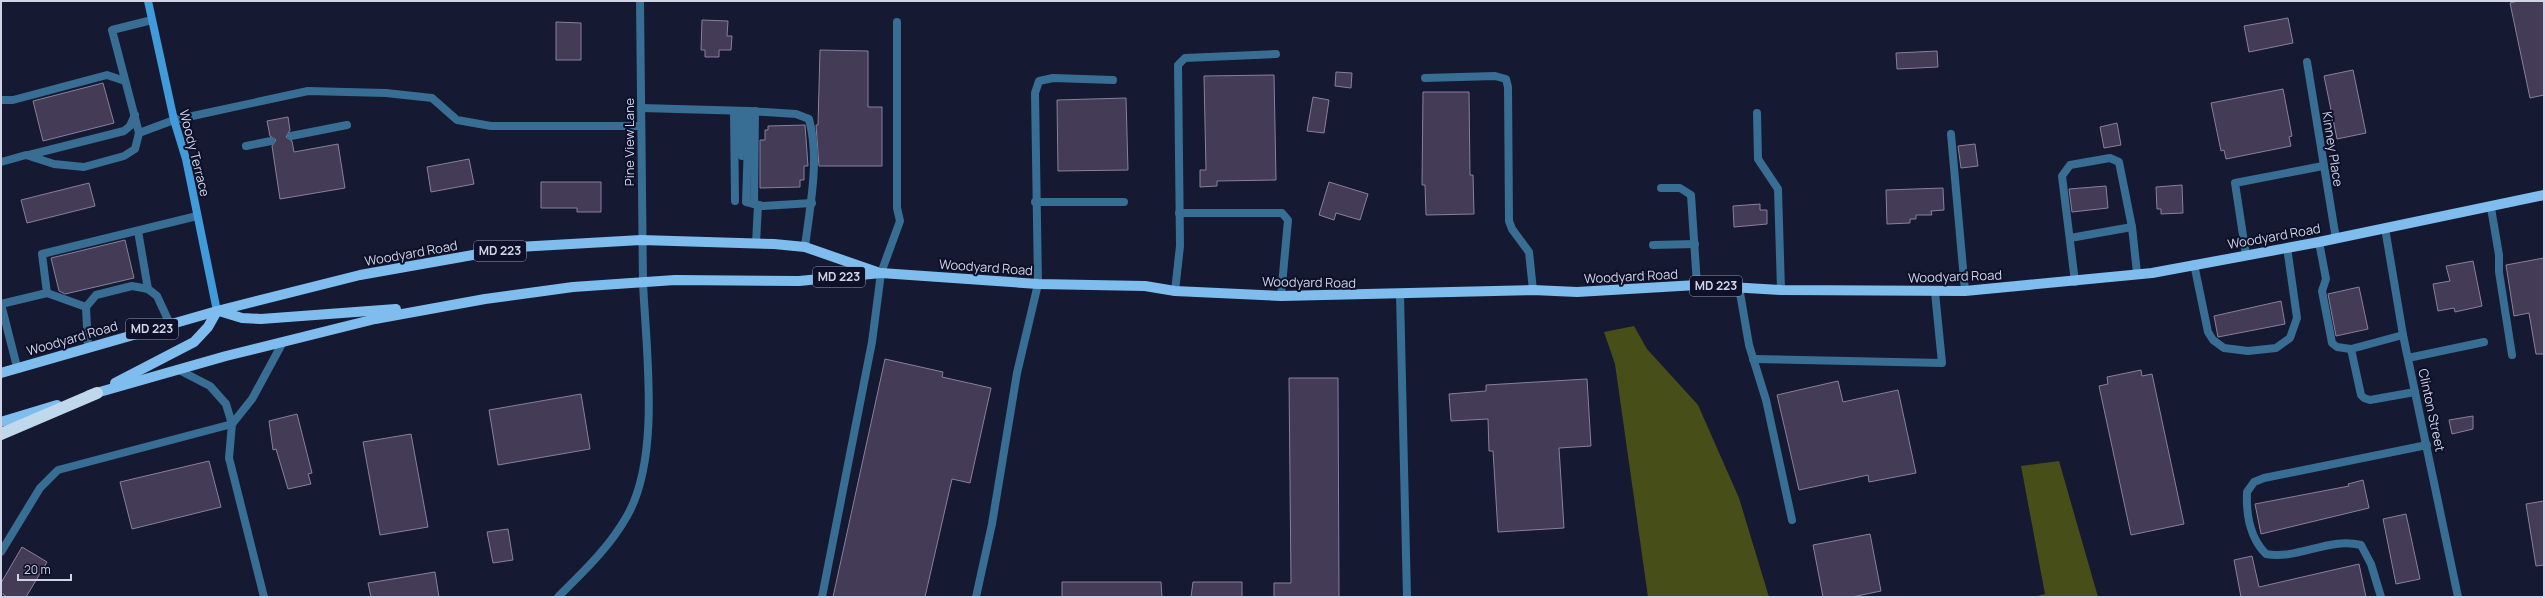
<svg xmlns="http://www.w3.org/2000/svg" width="2545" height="598" font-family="Manrope,sans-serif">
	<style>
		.forest { fill: #474e18 }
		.building { fill: #443b56; stroke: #897f9e }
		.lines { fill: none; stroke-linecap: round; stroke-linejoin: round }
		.lane { stroke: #386d94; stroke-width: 8 }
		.street { stroke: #386d94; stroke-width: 8 }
		.secondary { stroke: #419bdb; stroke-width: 8 }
		.primary { stroke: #7ebdee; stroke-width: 10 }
		.highway { stroke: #c0d8eb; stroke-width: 12 }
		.labels { text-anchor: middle; stroke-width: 4; stroke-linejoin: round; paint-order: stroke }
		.shield { fill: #0d1028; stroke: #9699ac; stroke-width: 1 }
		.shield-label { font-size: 12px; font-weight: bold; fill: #d0d4e5 }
		.street-label { font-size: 13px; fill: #d0d4e5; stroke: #0d1028 }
	</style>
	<rect width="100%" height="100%" fill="#161932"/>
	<g class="forest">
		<polygon points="1634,326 1647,349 1698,405 1739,498 1769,597 1648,597 1615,364 1604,332"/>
		<polygon points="2059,461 2098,597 2033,597 2045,594 2021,466"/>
	</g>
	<g class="building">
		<polygon points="2518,1 2544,1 2544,95 2530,98 2510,3"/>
		<polygon points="2288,18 2293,43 2249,52 2244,26"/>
		<polygon points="702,20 728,21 727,36 732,36 731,50 719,50 719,57 705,57 705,50 701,50"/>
		<polygon points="556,22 581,23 581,60 556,60"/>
		<polygon points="820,50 868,51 868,107 882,107 882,166 819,166 816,125 818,125"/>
		<polygon points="1937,51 1938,67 1897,69 1896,53"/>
		<polygon points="2353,70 2366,133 2337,139 2324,76"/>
		<polygon points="1336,72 1352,73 1351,88 1335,86"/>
		<polygon points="1274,75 1276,180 1217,181 1217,186 1200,187 1200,170 1206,170 1204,76"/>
		<polygon points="103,83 114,123 43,141 33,101"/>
		<polygon points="2283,89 2292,136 2289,137 2291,146 2226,159 2224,150 2221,151 2211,103"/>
		<polygon points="1423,92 1469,92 1470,175 1473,175 1474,214 1426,215 1425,185 1422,185"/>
		<polygon points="1313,97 1329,100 1324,133 1307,131"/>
		<polygon points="1126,98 1128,170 1058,171 1057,100"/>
		<polygon points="288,117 290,130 286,137 292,141 294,152 338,144 345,188 280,199 272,146 276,140 270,136 267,121"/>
		<polygon points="2117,123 2121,145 2104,148 2100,127"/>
		<polygon points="805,125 808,166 804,166 804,180 800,180 800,187 760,188 760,140 765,140 765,130 768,130 768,126"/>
		<polygon points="1975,144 1978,166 1961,168 1958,146"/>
		<polygon points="469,159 474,184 431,192 427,167"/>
		<polygon points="541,182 601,182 601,212 577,212 577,208 541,208"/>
		<polygon points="1329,182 1368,194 1360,220 1336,213 1334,220 1319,215"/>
		<polygon points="89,183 95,206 27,223 21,200"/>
		<polygon points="2182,185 2183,213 2161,214 2161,209 2157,209 2156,187"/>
		<polygon points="2106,186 2108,208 2072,212 2069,189"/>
		<polygon points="1943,188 1944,210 1931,211 1932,215 1916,215 1916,219 1910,219 1910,223 1887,224 1886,190"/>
		<polygon points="1760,204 1760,210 1767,210 1767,224 1734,227 1733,206"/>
		<polygon points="125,240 134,278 65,294 59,291 51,258"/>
		<polygon points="2544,258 2544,354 2536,354 2529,313 2514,316 2506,265"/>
		<polygon points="2473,261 2482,306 2455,312 2454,308 2438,311 2433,284 2450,281 2446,266"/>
		<polygon points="2359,287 2368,329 2336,336 2328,294"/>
		<polygon points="2281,301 2285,324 2218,337 2214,316"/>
		<polygon points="885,359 943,372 942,377 991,388 970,483 952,479 925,597 833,597"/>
		<polygon points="2141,370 2142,376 2152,374 2184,524 2131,535 2099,386 2108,384 2107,377"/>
		<polygon points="1289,378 1338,378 1339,597 1274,597 1274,583 1291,583"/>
		<polygon points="1587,379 1591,446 1559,448 1564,528 1498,532 1493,451 1489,451 1488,419 1451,421 1449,394 1486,391 1486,385"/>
		<polygon points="1838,381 1843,402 1898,390 1916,473 1869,482 1868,475 1799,490 1777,395"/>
		<polygon points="581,394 590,449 498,465 489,410"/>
		<polygon points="297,414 312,473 308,474 311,484 288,489 276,449 273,450 269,421"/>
		<polygon points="2473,416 2473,429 2452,434 2449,420"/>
		<polygon points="411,434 428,527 380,535 363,442"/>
		<polygon points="209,461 221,507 132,529 120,482"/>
		<polygon points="2363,480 2369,508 2261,534 2255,504 2349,486 2348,484"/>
		<polygon points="2544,501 2544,565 2536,566 2526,504"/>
		<polygon points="2406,514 2420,579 2396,584 2383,519"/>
		<polygon points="508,529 513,560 493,563 487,532"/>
		<polygon points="1870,534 1881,591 1852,597 1823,597 1813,545"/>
		<polygon points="22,547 47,562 26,597 7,597 1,593 1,583"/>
		<polygon points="2252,556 2259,587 2359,564 2366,597 2241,597 2234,560"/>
		<polygon points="435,572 439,597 371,597 368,583"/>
		<polygon points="1062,582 1161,582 1162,597 1062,597"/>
		<polygon points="1193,582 1242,582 1242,597 1191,597"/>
	</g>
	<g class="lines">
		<g class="lane">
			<polyline points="1425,78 1495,76 1506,79 1508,87 1509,221 1512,229 1529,252 1533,290"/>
			<polyline points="1,100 13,100 107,75 125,81"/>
			<path d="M641 108 749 111 796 114 809 119C820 160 810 205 805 247"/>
			<polyline points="734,111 735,201"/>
			<polyline points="742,111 742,156"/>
			<polyline points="749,111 746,202 763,206 812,203"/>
			<polyline points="1757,113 1758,159 1778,189 1781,290"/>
			<polyline points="139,133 112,30 152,20"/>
			<polyline points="1951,134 1965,291"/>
			<polyline points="291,136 347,125"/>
			<polyline points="246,146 271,141"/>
			<polyline points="29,155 124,131 130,126 135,115"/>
			<polyline points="1,162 26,155 54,164 84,167 124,156 135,149 139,133 174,120 308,91 386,93 432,98 457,120 491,126 641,126"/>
			<polyline points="1661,188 1680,188 1691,195 1697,285"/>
			<polyline points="1035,202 1124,202"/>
			<polyline points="754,204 755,111"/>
			<polyline points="2491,208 2499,255 2499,272 2512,355"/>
			<polyline points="1179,213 1282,213 1288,220 1281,296"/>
			<polyline points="138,231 148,289"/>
			<polyline points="2070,238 2132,227"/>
			<polyline points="2319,242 2326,279 2322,291 2332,343 2337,347 2351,349"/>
			<polyline points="756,243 758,205"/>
			<polyline points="1653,245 1695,244"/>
			<polyline points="2246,255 2235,183 2323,166"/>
			<polyline points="2194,264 2208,332 2213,340 2224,348 2248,351 2276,348 2290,338 2297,318 2287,247"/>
			<polyline points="2075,282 2062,176 2070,165 2110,158 2119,162 2132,227 2137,273"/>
			<polyline points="1739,287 1749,345 1766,400 1792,520"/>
			<polyline points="1175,291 1180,246 1178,65 1185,58 1276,54"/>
			<polyline points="47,293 86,307"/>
			<polyline points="1,304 47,293 42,254 197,216"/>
			<polyline points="2403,335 2351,349 2361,395 2364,398 2370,400 2415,392"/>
			<polyline points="88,348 86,307 96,295 132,286 148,289 157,296 170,324"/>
			<polyline points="2408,358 2484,342"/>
			<polyline points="1753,359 1942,363 1935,292"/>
			<polyline points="179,370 210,386 226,404 232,424 229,458 264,597"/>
			<polyline points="1,552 40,488 58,470 232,424 252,399 283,342"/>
			<path d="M558 597C583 572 609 548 627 516 661 457 646 350 643 283"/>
			<polyline points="822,597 872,342 881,273 900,221 897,208 897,22"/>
			<polyline points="976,597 992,524 1017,373 1038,284 1035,93 1039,81 1053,78 1113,80"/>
			<path d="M2381 597 2371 564 2361 545C2328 537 2298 560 2266 554 2250 538 2246 515 2247 492L2254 482 2264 478 2427 445"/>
		</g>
		<g class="street">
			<polyline points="640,1 643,283"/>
			<polyline points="2307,62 2336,239"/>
			<polyline points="2385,228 2403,335 2458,597"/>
			<polyline points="1400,294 1407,597"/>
			<polyline points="1,304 17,367"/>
		</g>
		<polyline class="secondary" points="148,1 174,120 186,159 217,311"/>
		<g class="primary">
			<polyline points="219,311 242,318 261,319 396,309"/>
			<polyline points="1,373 217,311 360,275 518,247 641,240 774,244 805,247 877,272"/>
			<polyline points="115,383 194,342 208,327 217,311"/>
			<polyline points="89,395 226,356 375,319 485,299 573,287 675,280 799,281 881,273 1038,284 1145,286 1175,291 1281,296 1533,290 1577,292 1697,285 1781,290 1965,291 2152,273 2319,242 2544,195"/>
			<polyline points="1,422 57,405"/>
		</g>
		<polyline class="highway" points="1,434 97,393"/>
	</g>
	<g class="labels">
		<g class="shield">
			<rect x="474" y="241" width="52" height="20" rx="3"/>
			<rect x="813" y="267" width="52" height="20" rx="3"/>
			<rect x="1690" y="276" width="52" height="20" rx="3"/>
			<rect x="126" y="319" width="52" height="20" rx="3"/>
		</g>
		<g class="shield-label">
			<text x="500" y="255">MD 223</text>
			<text x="839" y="281">MD 223</text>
			<text x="1716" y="290">MD 223</text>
			<text x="152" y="333">MD 223</text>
		</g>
		<g class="street-label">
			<text transform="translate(629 142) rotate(-90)" y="5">Pine View Lane</text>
			<text transform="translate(2333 149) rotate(81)" y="5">Kinney Place</text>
			<text transform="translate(195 153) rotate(76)" y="5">Woody Terrace</text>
			<text transform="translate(2274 236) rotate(-10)" y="5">Woodyard Road</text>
			<text transform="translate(411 253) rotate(-10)" y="5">Woodyard Road</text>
			<text transform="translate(986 267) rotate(4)" y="5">Woodyard Road</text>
			<text transform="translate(1631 276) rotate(-3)" y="5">Woodyard Road</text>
			<text transform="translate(1955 276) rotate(-2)" y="5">Woodyard Road</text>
			<text transform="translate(1309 282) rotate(1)" y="5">Woodyard Road</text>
			<text transform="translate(72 338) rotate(-16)" y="5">Woodyard Road</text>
			<text transform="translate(2432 410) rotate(78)" y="5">Clinton Street</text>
		</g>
	</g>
	<rect width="2545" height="598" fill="none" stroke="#d0d4e5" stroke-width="4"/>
	<path d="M18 574v6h53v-6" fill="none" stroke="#d0d4e5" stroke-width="2"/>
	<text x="24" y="574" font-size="12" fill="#d0d4e5" stroke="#0d1028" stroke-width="3" paint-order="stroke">20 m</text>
</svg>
